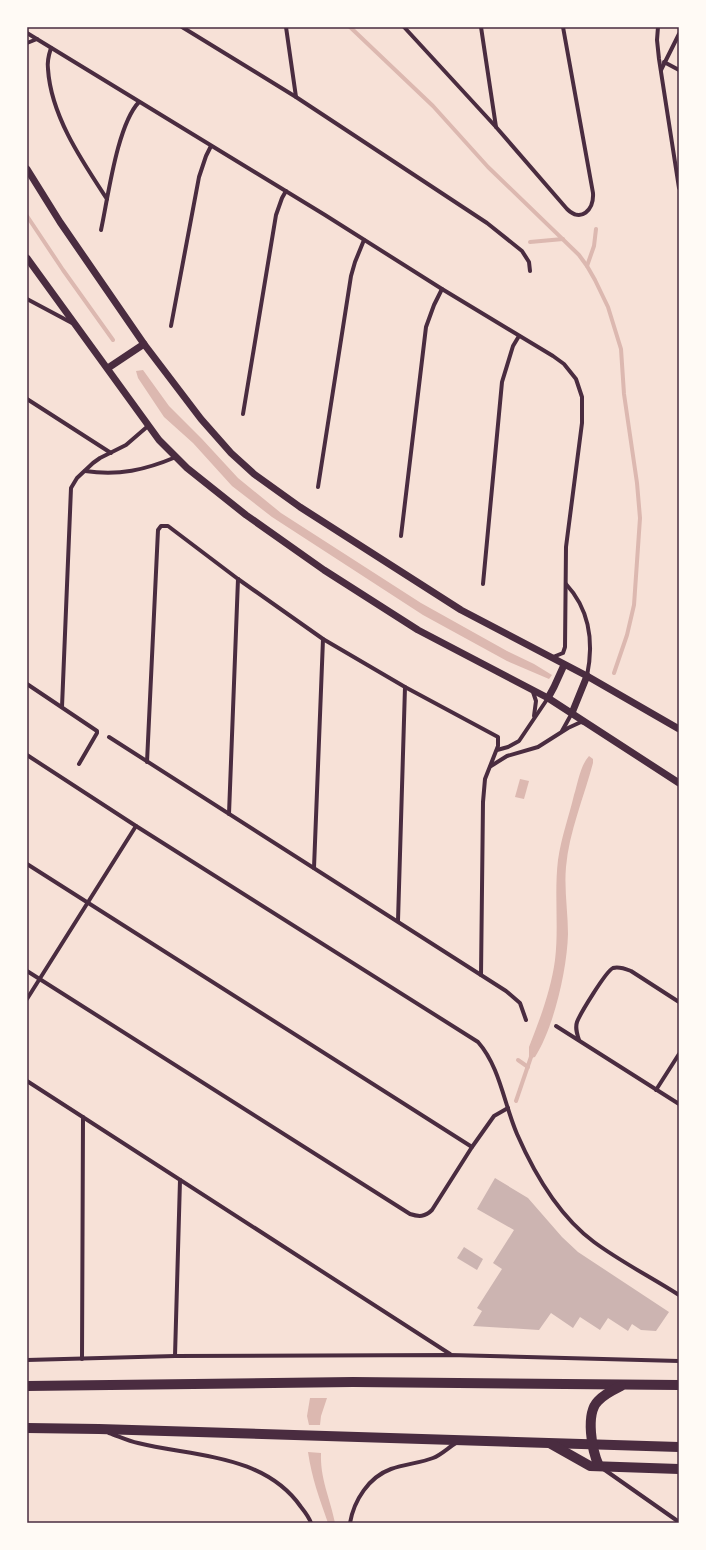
<svg xmlns="http://www.w3.org/2000/svg" width="706" height="1550" font-family="'Varela Round',sans-serif">
	<style>
		.water { fill: #dcb8b0 }
		.lines { fill: none; stroke-linecap: round; stroke-linejoin: round }
		.stream { stroke: #dcb8b0; stroke-width: 4 }
		.building { fill: #ccb4b1 }
		.minor { stroke: #4a2c40; stroke-width: 4 }
		.tertiary { stroke: #4a2c40; stroke-width: 7 }
		.primary { stroke: #4a2c40; stroke-width: 10 }
		.neatline { fill: none; stroke: #4a2c40; stroke-width: 1.5 }
	</style>
	<rect width="100%" height="100%" fill="#f7e1d7"/>
	<g class="water">
		<polygon points="143,370 169,406 202,439 238,478 281,513 421,603 507,651 534,664 552,675 549,679 507,661 423,615 272,517 232,486 193,443 164,417 138,378 136,371"/>
		<path d="M589 756 593 759V763C584 797 569 832 566 867 564 889 568 912 568 934 567 970 554 1027 535 1057L531 1058 529 1056V1047C540 1019 551 990 555 960 559 927 554 893 558 860 561 838 569 816 574 795 578 783 580 766 589 756Z"/>
		<polygon points="520,779 529,781 524,799 515,797"/>
		<polygon points="310,1398 327,1398 321,1416 320,1425 309,1425 307,1416"/>
		<path d="M308 1452 321 1453C320 1479 330 1498 335 1523H328C319 1497 312 1479 308 1452Z"/>
	</g>
	<g class="lines">
		<g class="stream">
			<polyline points="350,27 433,106 488,167 579,255 587,266 595,280 608,307 621,349 624,394 637,483 640,518 634,605 627,635 614,673"/>
			<polyline points="27,216 63,270 113,340"/>
			<polyline points="530,242 563,239"/>
			<polyline points="587,266 594,246 596,229"/>
			<polyline points="518,1060 528,1067"/>
			<polyline points="516,1101 532,1054"/>
		</g>
	</g>
	<g class="building">
		<polygon points="495,1178 528,1198 562,1237 578,1252 669,1312 656,1331 641,1330 632,1324 628,1331 608,1318 600,1330 580,1317 573,1328 551,1313 539,1330 473,1326 482,1311 477,1308 502,1269 493,1263 514,1230 477,1209"/>
		<polygon points="464,1247 483,1259 477,1270 457,1258"/>
	</g>
	<g class="lines">
		<g class="minor">
			<polyline points="182,27 296,97 487,223 522,251 529,262 530,271"/>
			<polyline points="286,27 296,97"/>
			<path d="M404 27 496 127 567 209C581 223 594 210 593 193L563 27"/>
			<polyline points="481,27 496,127"/>
			<polyline points="658,27 657,40 659,59 679,188"/>
			<polyline points="27,33 325,215 442,289 553,356 564,364 576,379 582,397 582,423 566,547 565,647 563,653 553,657"/>
			<polyline points="27,43 37,39"/>
			<path d="M51 48C49 54 47 62 48 69 51 116 82 161 107 199"/>
			<polyline points="664,62 679,70"/>
			<polyline points="661,70 679,34"/>
			<path d="M101 230C108 198 117 125 139 102"/>
			<polyline points="27,299 72,323"/>
			<polyline points="171,326 199,177 206,156 211,146"/>
			<polyline points="27,399 111,453"/>
			<polyline points="243,414 276,215 282,198 286,191"/>
			<path d="M85 471C119 476 145 470 176 457"/>
			<polyline points="318,487 351,276 355,262 364,240"/>
			<polyline points="401,536 426,327 434,305 442,289"/>
			<polyline points="483,584 502,382 513,346 519,336"/>
			<path d="M566 584C590 610 594 642 587 676"/>
			<polyline points="27,684 97,731 97,733 79,764"/>
			<polyline points="533,692 536,701 534,716"/>
			<polyline points="62,707 71,488 77,478 93,463 100,458 126,445 148,426"/>
			<polyline points="562,731 572,713"/>
			<polyline points="109,737 506,991 520,1003 526,1020"/>
			<polyline points="497,750 508,747 519,741 548,698"/>
			<path d="M27 755 136 826 478 1042C500 1067 504 1104 517 1134 534 1173 559 1216 594 1242 621 1262 651 1277 679 1295"/>
			<polyline points="147,762 158,530 161,526 168,526 238,579 323,639 405,687 498,737 498,746 485,779 483,802 481,975"/>
			<polyline points="491,766 507,756 538,747 568,728 581,722 585,723"/>
			<polyline points="229,814 238,579"/>
			<polyline points="27,864 472,1147"/>
			<polyline points="314,868 323,639"/>
			<polyline points="398,921 405,687"/>
			<path d="M27 971 410 1214C419 1217 425 1217 432 1210L472 1147 494 1116 508 1108"/>
			<polyline points="27,999 136,826"/>
			<polyline points="556,1026 679,1104"/>
			<path d="M579 1040C577 1034 575 1028 577 1022 580 1014 606 971 613 968 619 966 626 969 631 971L679 1002"/>
			<polyline points="27,1081 450,1354"/>
			<polyline points="656,1090 679,1054"/>
			<polyline points="175,1356 180,1180"/>
			<polyline points="82,1359 83,1117"/>
			<polyline points="27,1360 175,1356 450,1355 679,1361"/>
			<path d="M109 1433C118 1436 128 1441 138 1443 195 1457 264 1454 301 1507 305 1512 309 1517 311 1523"/>
			<polyline points="602,1468 679,1522"/>
			<path d="M350 1523C354 1500 369 1477 391 1469 405 1464 420 1463 433 1458 441 1455 449 1447 456 1443"/>
		</g>
		<g class="tertiary">
			<polyline points="27,169 60,222 144,344 201,419 231,453 254,474 300,507 461,610 587,676 679,729"/>
			<polyline points="27,258 159,440 187,468 246,515 324,570 418,630 548,698 679,783"/>
			<polyline points="108,368 144,344"/>
			<polyline points="548,698 554,687 564,665"/>
			<polyline points="572,713 587,676"/>
		</g>
		<g class="primary">
			<polyline points="27,1386 353,1382 679,1385"/>
			<polyline points="27,1428 99,1429 679,1447"/>
			<polyline points="551,1444 590,1466 679,1469"/>
			<path d="M599 1466C592 1451 585 1414 598 1401 604 1394 613 1390 621 1386"/>
		</g>
	</g>
	<rect width="706" height="1550" fill="none" stroke="#fffaf5" stroke-width="56"/>
	<rect x="28" y="28" width="650" height="1494" class="neatline"/>
</svg>
